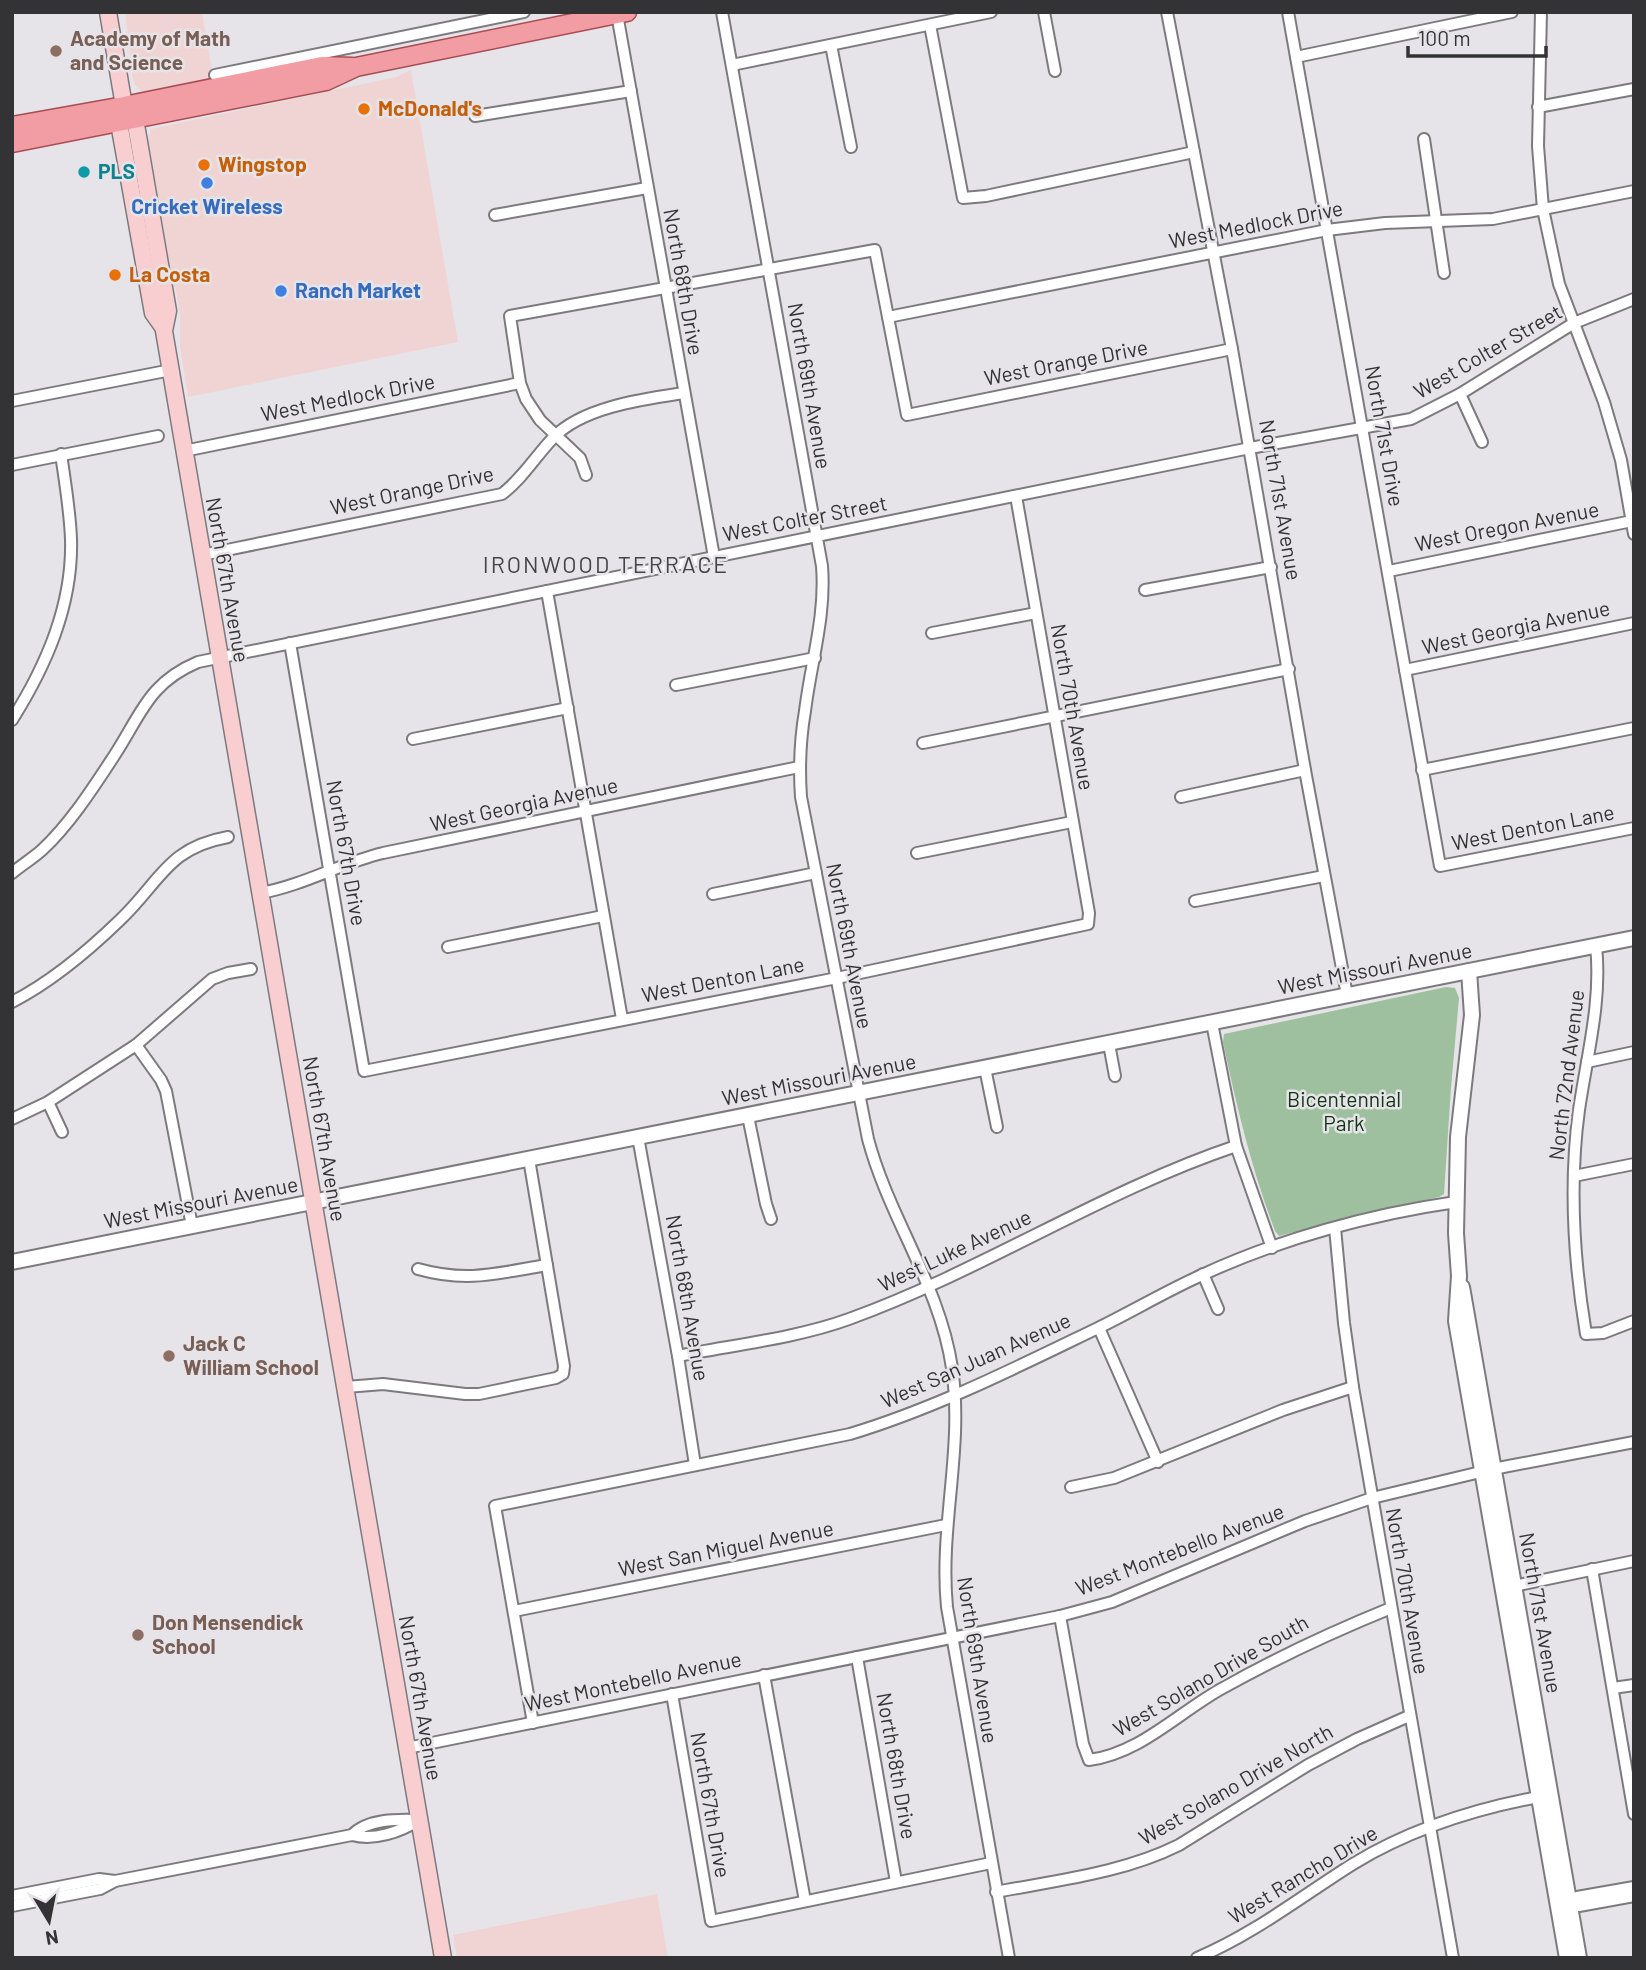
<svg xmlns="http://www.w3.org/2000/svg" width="1646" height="1970" font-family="Barlow,sans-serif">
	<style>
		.commercial { fill: #efd4d3 }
		.green { fill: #9ec09f }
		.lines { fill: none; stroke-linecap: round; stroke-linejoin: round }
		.minor-casing { stroke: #7c7a7e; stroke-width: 14 }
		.tertiary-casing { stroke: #7c7a7e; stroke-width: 18 }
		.secondary-casing { stroke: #7c7a7e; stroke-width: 19 }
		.primary-casing { stroke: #a84d54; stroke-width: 21 }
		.minor { stroke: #fff; stroke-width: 10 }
		.tertiary { stroke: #fff; stroke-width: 14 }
		.secondary { stroke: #f8ced1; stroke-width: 16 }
		.primary { stroke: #f19da3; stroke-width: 18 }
		.education-dot { fill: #8d6e63; stroke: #e6e4e8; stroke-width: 2.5 }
		.food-dot { fill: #e8710a; stroke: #e6e4e8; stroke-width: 2.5 }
		.culture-dot { fill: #0f9aa8; stroke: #e6e4e8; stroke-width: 2.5 }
		.shop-dot { fill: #3f7fe0; stroke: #e6e4e8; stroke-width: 2.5 }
		.labels { text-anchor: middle; stroke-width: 5; stroke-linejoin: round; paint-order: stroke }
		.education-label { font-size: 21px; font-weight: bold; fill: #785e54; stroke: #e6e4e8; text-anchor: start }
		.food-label { font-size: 21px; font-weight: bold; fill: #c56008; stroke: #e6e4e8; text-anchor: start }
		.culture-label { font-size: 21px; font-weight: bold; fill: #0d838f; stroke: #e6e4e8; text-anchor: start }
		.shop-label { font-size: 21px; font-weight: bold; fill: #366cbe; stroke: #e6e4e8 }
		.street-label { font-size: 21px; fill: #333234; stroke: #e6e4e8 }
		.park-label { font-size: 21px; fill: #0e3412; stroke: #e6e4e8 }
		.neighbourhood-label { font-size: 23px; letter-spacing: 2px; fill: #454347; stroke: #e6e4e8 }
	</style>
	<rect width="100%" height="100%" fill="#e6e4e8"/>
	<g class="commercial">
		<polygon points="125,12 202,12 214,82 149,93 141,91 135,85 132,76"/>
		<polygon points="411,70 458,342 188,397 180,346 180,315 176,290 165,265 164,230 148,139 151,129 396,77"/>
		<polygon points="657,1894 668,1958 457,1958 453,1935"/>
	</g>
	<path class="green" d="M1446 987 1455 988 1459 998 1451 1088 1444 1194 1439 1197 1356 1215 1279 1236 1275 1231C1251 1167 1237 1108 1223 1042L1224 1034Z"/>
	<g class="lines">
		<defs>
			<g id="minor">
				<path d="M722 12 822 566C826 616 811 662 805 711 800 740 799 768 801 797L868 1139C889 1218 940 1286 952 1368 964 1448 939 1527 947 1607L1009 1958"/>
				<polyline points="1044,12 1055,71"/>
				<polyline points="1167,12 1232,349 1305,770 1347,995"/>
				<polyline points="1288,12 1440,866 1634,828"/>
				<polyline points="1541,12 1538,146 1543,209 1559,284 1604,402 1621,460 1634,534"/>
				<polyline points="617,14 714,557"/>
				<polyline points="930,25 963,198 986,196 1194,152"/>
				<polyline points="831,45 851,147"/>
				<polyline points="1296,57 1512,12"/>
				<polyline points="732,65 991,12"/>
				<polyline points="215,75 524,12"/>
				<polyline points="1538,107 1634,89"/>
				<polyline points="475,116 631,91"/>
				<polyline points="1424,139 1444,273"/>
				<polyline points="495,215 647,188"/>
				<polyline points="888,317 1327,230 1385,223 1493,219 1634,191"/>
				<polyline points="1460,394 1482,442"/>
				<polyline points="12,401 171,370"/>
				<polyline points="184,451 520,383"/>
				<polyline points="12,465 158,436"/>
				<polyline points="586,475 580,458 540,420 526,399 520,383 510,316 875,250 907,415 1232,349"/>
				<path d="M202 555 502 494C523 478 535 457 553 438 582 407 644 399 684 393"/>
				<polyline points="1389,571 1632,521"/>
				<polyline points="1145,590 1271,567"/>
				<polyline points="547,591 622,1019"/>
				<polyline points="932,633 1036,613"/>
				<polyline points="290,643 364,1071 837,978 1088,924 1089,913 1016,496"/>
				<polyline points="1405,670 1634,623"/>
				<polyline points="676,685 815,658"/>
				<path d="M12 720C46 666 73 605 71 539 70 511 65 482 61 454"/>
				<polyline points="413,739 568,708"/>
				<polyline points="923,743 1289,669"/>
				<polyline points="1422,770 1634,728"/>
				<polyline points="1181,797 1305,770"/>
				<polyline points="917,853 1072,822"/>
				<path d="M12 873C22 865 33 858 42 850 70 824 93 788 114 756 141 715 148 683 198 662L1250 448 1411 419 1460 394 1574 323 1634 299"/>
				<path d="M261 893C304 885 341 863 383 853L799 767"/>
				<polyline points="713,894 816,873"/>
				<polyline points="1195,901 1324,876"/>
				<path d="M1596 946C1602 1001 1587 1055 1579 1110 1569 1183 1574 1262 1586 1334L1603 1333 1634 1321"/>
				<polyline points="448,947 603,916"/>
				<path d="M12 1002C51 982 88 951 120 920 161 881 167 848 228 837"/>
				<polyline points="1212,1023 1236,1146 1272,1248"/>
				<polyline points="1109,1044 1115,1076"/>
				<polyline points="136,1045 161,1080 166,1091 192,1226"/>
				<polyline points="1587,1062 1634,1052"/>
				<polyline points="985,1068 997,1127"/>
				<polyline points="48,1102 62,1132"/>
				<polyline points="748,1116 766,1204 771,1219"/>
				<polyline points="12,1119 48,1102 136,1045 212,979 228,973 251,969"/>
				<polyline points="638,1137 678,1356 695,1465"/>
				<polyline points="1574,1176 1634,1164"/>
				<polyline points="1335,1228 1344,1323 1353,1387 1453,1958"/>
				<path d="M418 1269C468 1283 498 1273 547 1265"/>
				<polyline points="1203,1274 1218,1309"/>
				<polyline points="1099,1328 1158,1462"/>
				<path d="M678 1356C733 1345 797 1338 849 1319 982 1271 1102 1191 1236 1146"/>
				<polyline points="346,1387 383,1384 465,1394 479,1394 556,1378 563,1374 564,1366 529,1159"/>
				<polyline points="1071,1487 1114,1478 1283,1410 1353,1387"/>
				<polyline points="1592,1569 1634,1814"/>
				<polyline points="1514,1586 1634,1561"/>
				<polyline points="514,1611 946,1525"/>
				<path d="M1060 1616 1083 1744 1089 1760C1139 1754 1178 1713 1221 1689 1276 1658 1332 1632 1391 1608"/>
				<polyline points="857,1657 896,1882"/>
				<polyline points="764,1675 805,1901"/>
				<polyline points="1613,1688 1634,1685"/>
				<polyline points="672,1694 711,1921 991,1863"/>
				<path d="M533 1723 495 1506 850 1434C936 1408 1017 1367 1098 1328 1133 1311 1166 1291 1202 1275 1279 1239 1372 1214 1456 1202"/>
				<polyline points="407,1748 1060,1616 1112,1602 1305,1521 1372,1498 1493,1469 1634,1442"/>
				<path d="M352 1835C367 1819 397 1819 419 1820"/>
				<path d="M996 1892C1058 1880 1123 1873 1179 1845L1308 1765 1357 1739 1409 1716"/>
				<polyline points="12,1896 99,1879 115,1881"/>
				<polyline points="1570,1903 1577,1897 1634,1887"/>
				<polyline points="1564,1904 1579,1906 1634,1896"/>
				<path d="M12 1906 100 1889 115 1881 352 1835C374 1841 400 1832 419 1820"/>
				<path d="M1197 1958C1254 1934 1302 1896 1353 1864 1412 1828 1477 1808 1544 1796"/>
			</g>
			<g id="tertiary">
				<polyline points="1469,971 1472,1015 1458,1137 1456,1233 1459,1276 1456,1321 1567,1958"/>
				<polyline points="12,1262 1634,938"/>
				<polyline points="1462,1287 1579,1958"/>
			</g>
			<g id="secondary">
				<polyline points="108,12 124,106 135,120 138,136 168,311 164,331 443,1958"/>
				<polyline points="122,112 119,123 153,313 163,327"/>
			</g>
			<g id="primary">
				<polyline points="12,126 124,106 322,66 352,67"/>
				<polyline points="12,143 326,81 356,67 627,12"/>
			</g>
		</defs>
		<use href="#minor" class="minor-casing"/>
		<use href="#tertiary" class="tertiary-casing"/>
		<use href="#secondary" class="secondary-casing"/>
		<use href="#primary" class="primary-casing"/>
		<use href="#minor" class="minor"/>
		<use href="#tertiary" class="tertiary"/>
		<use href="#secondary" class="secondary"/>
		<use href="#primary" class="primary"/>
	</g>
	<g class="education-dot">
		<circle cx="56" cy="51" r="7"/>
		<circle cx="169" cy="1356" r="7"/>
		<circle cx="138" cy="1635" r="7"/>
	</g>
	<g class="food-dot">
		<circle cx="364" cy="109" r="7"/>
		<circle cx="204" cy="165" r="7"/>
		<circle cx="115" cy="275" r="7"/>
	</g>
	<circle class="culture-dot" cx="84" cy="172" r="7"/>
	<g class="shop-dot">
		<circle cx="207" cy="183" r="7"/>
		<circle cx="281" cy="291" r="7"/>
	</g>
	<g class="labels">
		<g class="education-label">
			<text x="70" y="46">Academy of Math<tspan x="70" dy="24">and Science</tspan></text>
			<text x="183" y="1351">Jack C<tspan x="183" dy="24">William School</tspan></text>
			<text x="152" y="1630">Don Mensendick<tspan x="152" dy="24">School</tspan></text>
		</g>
		<g class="food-label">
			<text x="378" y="116">McDonald's</text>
			<text x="218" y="172">Wingstop</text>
			<text x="129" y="282">La Costa</text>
		</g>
		<g class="culture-label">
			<text x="98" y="179">PLS</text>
		</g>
		<g class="shop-label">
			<text x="207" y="214">Cricket Wireless</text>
			<text x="295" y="298" text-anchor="start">Ranch Market</text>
		</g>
		<g class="street-label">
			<text transform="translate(1256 225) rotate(-11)" y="7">West Medlock Drive</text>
			<text transform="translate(683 282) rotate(80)" y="7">North 68th Drive</text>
			<text transform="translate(1488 352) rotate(-30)" y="7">West Colter Street</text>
			<text transform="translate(1066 363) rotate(-11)" y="7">West Orange Drive</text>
			<text transform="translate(809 386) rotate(80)" y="7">North 69th Avenue</text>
			<text transform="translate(348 398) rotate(-11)" y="7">West Medlock Drive</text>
			<text transform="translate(1384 436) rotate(80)" y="7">North 71st Drive</text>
			<text transform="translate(412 491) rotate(-12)" y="7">West Orange Drive</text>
			<text transform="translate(1280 500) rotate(80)" y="7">North 71st Avenue</text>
			<text transform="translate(805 519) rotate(-11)" y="7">West Colter Street</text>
			<text transform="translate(1507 527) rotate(-11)" y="7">West Oregon Avenue</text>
			<text transform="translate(227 580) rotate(80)" y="7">North 67th Avenue</text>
			<text transform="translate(1516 628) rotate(-12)" y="7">West Georgia Avenue</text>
			<text transform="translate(1072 707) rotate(80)" y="7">North 70th Avenue</text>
			<text transform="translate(524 805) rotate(-12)" y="7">West Georgia Avenue</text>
			<text transform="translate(1533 828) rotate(-11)" y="7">West Denton Lane</text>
			<text transform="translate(346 853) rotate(80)" y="7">North 67th Drive</text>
			<text transform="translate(849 946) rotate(79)" y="7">North 69th Avenue</text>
			<text transform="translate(1375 969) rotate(-11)" y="7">West Missouri Avenue</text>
			<text transform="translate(723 980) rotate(-11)" y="7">West Denton Lane</text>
			<text transform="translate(1567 1075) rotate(-83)" y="7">North 72nd Avenue</text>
			<text transform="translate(819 1080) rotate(-11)" y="7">West Missouri Avenue</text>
			<text transform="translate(324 1139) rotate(80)" y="7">North 67th Avenue</text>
			<text transform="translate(201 1203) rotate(-11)" y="7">West Missouri Avenue</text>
			<text transform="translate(955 1251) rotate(-25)" y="7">West Luke Avenue</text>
			<text transform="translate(687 1298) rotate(80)" y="7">North 68th Avenue</text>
			<text transform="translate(976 1361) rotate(-24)" y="7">West San Juan Avenue</text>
			<text transform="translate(726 1549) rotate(-11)" y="7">West San Miguel Avenue</text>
			<text transform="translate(1180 1550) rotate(-21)" y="7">West Montebello Avenue</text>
			<text transform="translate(1407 1591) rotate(80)" y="7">North 70th Avenue</text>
			<text transform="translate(1540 1613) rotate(80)" y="7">North 71st Avenue</text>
			<text transform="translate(977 1660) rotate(81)" y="7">North 69th Avenue</text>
			<text transform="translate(1211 1676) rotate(-30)" y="7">West Solano Drive South</text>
			<text transform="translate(633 1682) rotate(-12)" y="7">West Montebello Avenue</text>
			<text transform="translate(420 1698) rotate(80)" y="7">North 67th Avenue</text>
			<text transform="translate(896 1766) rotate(80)" y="7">North 68th Drive</text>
			<text transform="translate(1236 1785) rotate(-30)" y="7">West Solano Drive North</text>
			<text transform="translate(710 1805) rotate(80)" y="7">North 67th Drive</text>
			<text transform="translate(1303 1875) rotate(-31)" y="7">West Rancho Drive</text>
		</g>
		<g class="park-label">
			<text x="1344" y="1107">Bicentennial<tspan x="1344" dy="24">Park</tspan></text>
		</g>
		<g class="neighbourhood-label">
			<text x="606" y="573">IRONWOOD TERRACE</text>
		</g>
	</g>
	<rect width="1646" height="1970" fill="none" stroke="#333234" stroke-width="28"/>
	<g transform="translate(49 1921) rotate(170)" stroke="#e6e4e8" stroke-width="5" paint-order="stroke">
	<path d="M0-5L12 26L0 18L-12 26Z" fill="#333234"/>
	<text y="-10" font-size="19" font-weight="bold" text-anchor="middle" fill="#333234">N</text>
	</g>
	<path d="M1408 46v10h138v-10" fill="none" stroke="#333234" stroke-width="3.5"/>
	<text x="1418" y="46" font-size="21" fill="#333234" stroke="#e6e4e8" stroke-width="5" paint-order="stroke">100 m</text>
</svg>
